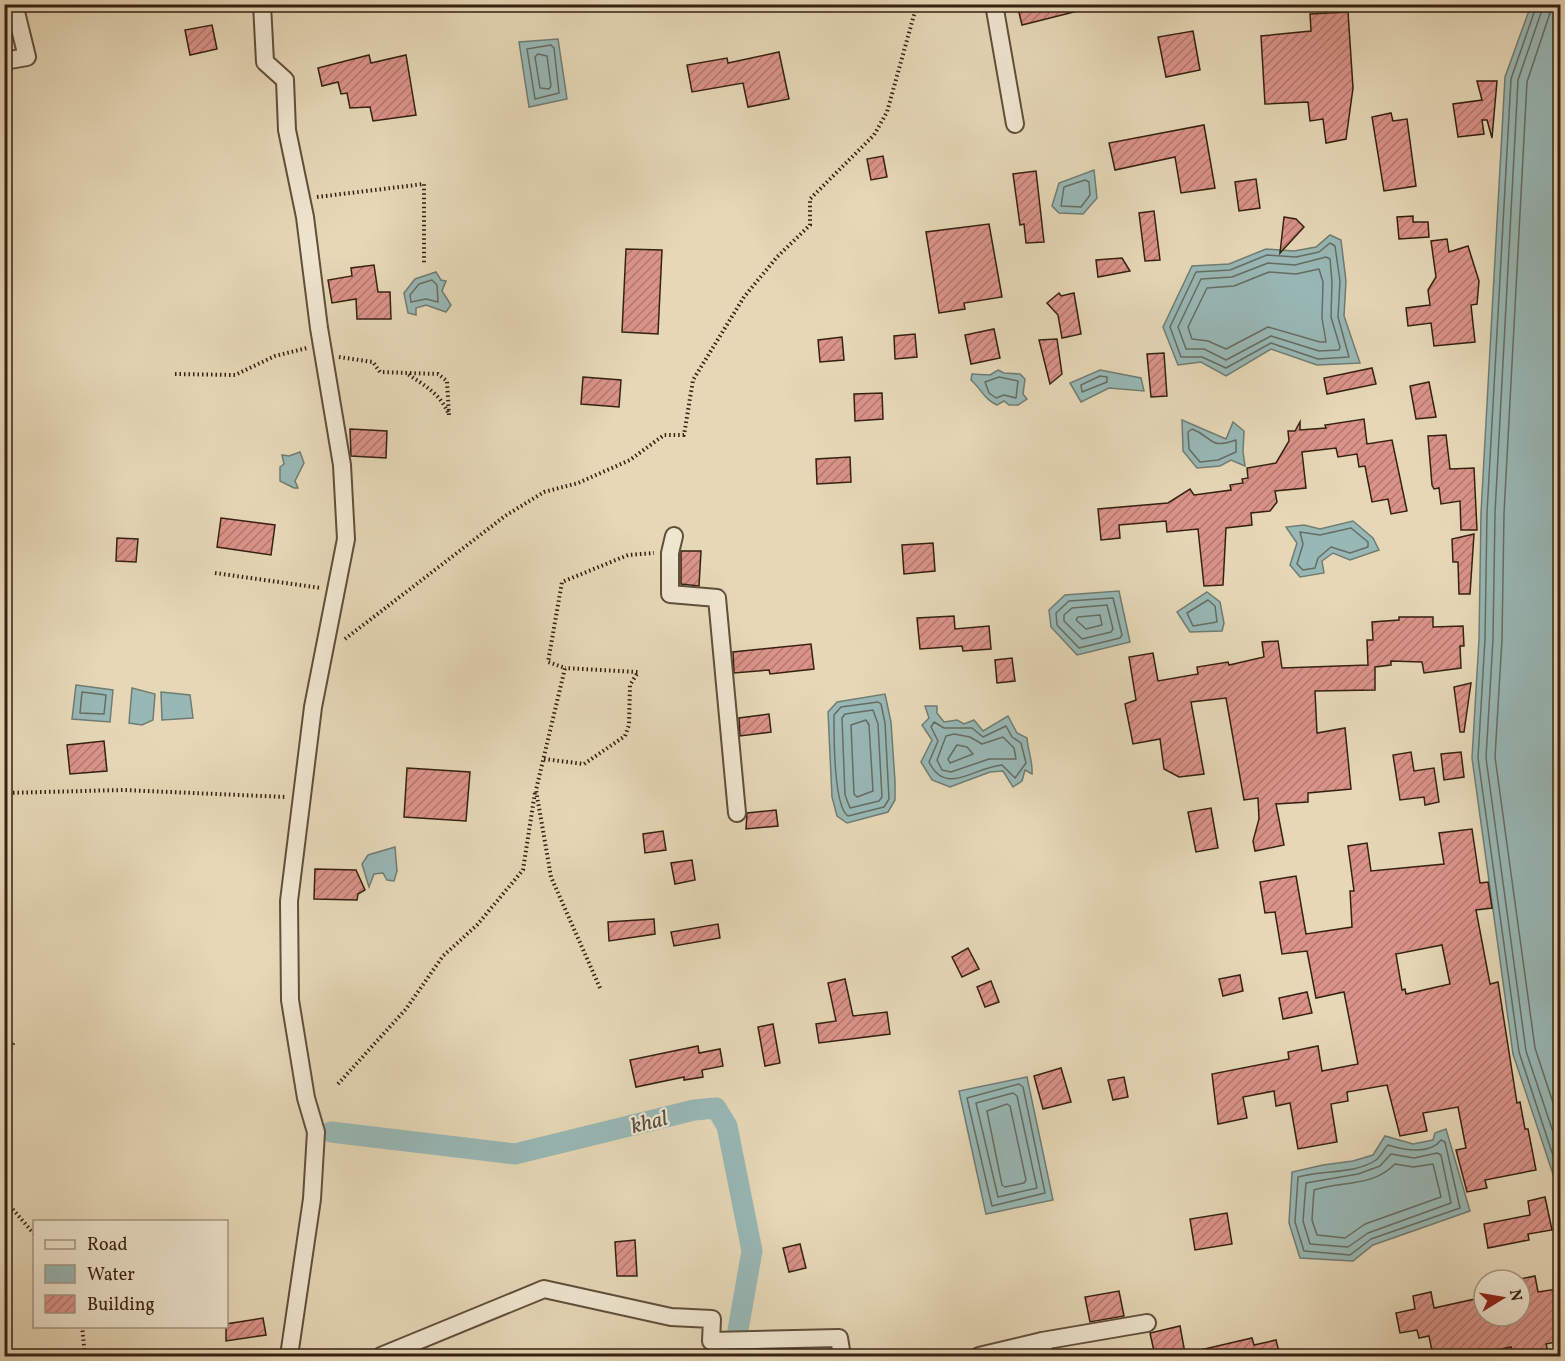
<svg xmlns="http://www.w3.org/2000/svg" width="1565" height="1361" font-family="Vollkorn,serif">
	<style>
		.water { fill: #98b8b6; stroke: #707c74; stroke-width: 1.5 }
		.lines { fill: none; stroke-linecap: round; stroke-linejoin: round }
		.shore { stroke: #666c63; stroke-width: 1.5 }
		.canal { stroke: #98b8b6; stroke-width: 21 }
		.building { fill: url(#building-hatch); stroke: #352110; stroke-width: 1.5; fill-rule: evenodd }
		.street-casing { stroke: #614f3a; stroke-width: 20 }
		.path { stroke: #352110; stroke-width: 4; stroke-dasharray: 1.5 3; stroke-linecap: butt }
		.street { stroke: #efe6d0; stroke-width: 16 }
		.labels { text-anchor: middle; stroke-width: 4.5; stroke-linejoin: round; paint-order: stroke }
		.water-label { font-size: 22px; font-style: italic; fill: #534e42; stroke: #efe6d0 }
	</style>
	<defs>
		<pattern id="building-hatch" width="6" height="6" patternUnits="userSpaceOnUse" patternTransform="scale(1.5)"><rect width="6" height="6" fill="#db9389"/><path d="M-1 1l2-2M0 6l6-6M5 7l2-2" fill="none" stroke="#b2786f"/></pattern>
	</defs>
	<rect width="100%" height="100%" fill="#e6d8b7"/>
	<filter id="stains"><feTurbulence type="fractalNoise" baseFrequency=".00333" numOctaves="4"/><feColorMatrix values="0 0 0 0 .2 0 0 0 0 .09 0 0 0 0 .02 0 0 0 .5 -.17"/></filter>
	<radialGradient id="worn" r=".72"><stop offset=".6" stop-color="#630" stop-opacity="0"/><stop offset="1" stop-color="#630" stop-opacity=".3"/></radialGradient>
	<g class="water">
		<polygon points="1531,5 1560,5 1560,1195 1513,1054 1472,758 1479,639 1481,513 1505,77"/>
		<polygon points="558,39 567,99 529,107 519,42"/>
		<polygon points="1094,170 1097,198 1083,214 1059,213 1052,206 1059,183"/>
		<polygon points="1330,235 1341,240 1346,281 1344,316 1360,363 1317,365 1271,349 1226,376 1201,362 1178,365 1163,327 1192,266 1229,264 1266,249 1294,251 1316,247"/>
		<polygon points="436,272 441,280 446,281 442,291 451,305 446,312 426,305 416,308 416,315 408,313 404,293 415,279"/>
		<path d="M998 370 1004 373 1020 374 1025 379 1023 394 1027 399 1018 405H1009L1004 401 997 405C984 399 982 390 971 380L972 374 990 375Z"/>
		<polygon points="1100,370 1141,378 1144,391 1109,388 1081,402 1070,383"/>
		<polygon points="1182,420 1226,439 1233,422 1244,431 1243,452 1245,466 1231,460 1220,466 1197,468 1183,451"/>
		<polygon points="300,452 304,463 295,481 298,488 294,488 280,481 280,467 284,464 282,455 289,456"/>
		<polygon points="1353,521 1373,538 1379,550 1350,560 1333,553 1322,561 1324,573 1300,577 1290,565 1297,543 1286,527 1304,525 1320,529"/>
		<polygon points="1119,591 1130,642 1077,655 1051,627 1049,610 1065,595"/>
		<polygon points="1207,592 1220,602 1224,623 1222,631 1190,632 1177,612"/>
		<polygon points="76,685 113,690 110,722 72,719"/>
		<polygon points="132,688 155,694 153,720 142,725 129,723"/>
		<polygon points="161,692 190,695 193,718 162,720"/>
		<polygon points="885,694 891,722 895,781 895,800 888,812 847,823 837,816 832,797 828,712 837,702"/>
		<path d="M925 706H937V713L944 722 957 720 964 724 974 720 983 731 1008 716 1017 733 1027 738C1028 752 1033 761 1032 774L1025 770 1022 781 1013 787 1003 771 990 772 950 787 932 780 921 762 932 740 922 725 929 718Z"/>
		<polygon points="395,847 397,871 394,881 387,880 383,873 374,874 369,887 362,864 368,855"/>
		<polygon points="1027,1077 1053,1200 986,1214 959,1091"/>
		<polygon points="1446,1129 1470,1211 1373,1245 1353,1261 1300,1258 1289,1223 1292,1172 1323,1165 1353,1161 1373,1155 1385,1136 1413,1144 1433,1140 1435,1133"/>
	</g>
	<g class="lines">
		<g class="shore">
			<polyline points="1537,4 1511,79 1487,513 1485,639 1478,758 1519,1052 1560,1177"/>
			<polyline points="1544,4 1518,80 1495,513 1493,639 1486,758 1526,1051 1560,1153"/>
			<polyline points="1553,4 1527,82 1504,514 1502,639 1495,757 1535,1048 1560,1124"/>
			<polygon points="551,45 554,48 559,93 535,99 527,49"/>
			<polygon points="538,54 547,56 551,86 549,89 540,88 535,57"/>
			<polygon points="1085,180 1089,182 1090,195 1081,207 1061,206 1064,187"/>
			<polygon points="1330,243 1335,246 1340,281 1338,317 1349,357 1318,359 1271,343 1226,368 1202,357 1181,357 1170,327 1196,272 1230,270 1267,255 1296,257 1319,252"/>
			<polygon points="1326,257 1330,259 1332,282 1331,317 1340,347 1339,350 1319,351 1271,336 1226,360 1204,349 1186,349 1178,327 1201,279 1232,277 1268,263 1295,265"/>
			<polygon points="1319,269 1323,282 1322,318 1326,342 1320,342 1268,327 1226,349 1208,341 1192,339 1188,327 1207,288 1234,286 1269,272 1296,274"/>
			<polygon points="432,280 437,285 438,302 426,299 411,302 410,295 419,284"/>
			<polygon points="1100,376 1107,377 1107,382 1082,392 1081,385"/>
			<polygon points="999,377 1018,381 1016,398 1004,395 996,398 989,393 985,382"/>
			<path d="M1192 429C1214 437 1208 450 1236 440V452L1218 460 1200 462 1189 449 1188 432Z"/>
			<polygon points="1351,528 1368,542 1368,547 1350,553 1331,547 1318,558 1315,568 1303,570 1297,564 1303,544 1300,532 1320,535"/>
			<polygon points="1113,598 1122,635 1120,638 1079,648 1057,625 1056,613 1069,601"/>
			<polygon points="1208,600 1215,606 1217,622 1193,626 1187,613"/>
			<polygon points="1107,605 1113,629 1111,632 1082,639 1064,621 1064,615 1072,608"/>
			<polygon points="1100,615 1102,625 1086,629 1076,620 1078,617"/>
			<polygon points="82,692 106,695 104,714 80,713"/>
			<path d="M878 702 881 704 885 723 889 799 884 807 848 816C833 806 834 734 834 715L841 707Z"/>
			<polygon points="873,710 878,724 882,797 879,801 850,808 845,795 842,718 845,714"/>
			<polygon points="866,720 869,725 873,791 857,797 854,794 851,725"/>
			<path d="M934 722 944 728H972L983 737 1006 726 1012 737 1021 743 1026 763 1015 778 1002 765C974 767 946 797 929 762L938 741 931 727Z"/>
			<polygon points="954,734 970,737 982,744 1003,737 1014,748 1016,759 989,759 951,772 942,770 937,760 946,736"/>
			<polygon points="957,745 967,747 973,754 950,763 948,759"/>
			<polygon points="1019,1084 1023,1087 1045,1193 992,1206 967,1098"/>
			<polygon points="1013,1093 1017,1096 1037,1188 998,1197 976,1103"/>
			<polygon points="1007,1104 1010,1106 1026,1180 1024,1183 1005,1187 1002,1185 987,1111"/>
			<path d="M1441 1140 1445 1142 1460 1208 1371 1239 1350 1255 1304 1251 1295 1222 1298 1177C1322 1170 1356 1174 1376 1160 1381 1156 1384 1149 1388 1145 1403 1150 1430 1155 1441 1140Z"/>
			<polygon points="1437,1153 1441,1155 1451,1203 1368,1233 1348,1247 1310,1244 1303,1221 1306,1183 1358,1174 1380,1166 1391,1154 1414,1158"/>
			<path d="M1395 1164 1413 1167 1433 1164 1441 1197 1365 1224 1345 1238 1317 1235 1312 1220 1314 1190C1342 1181 1373 1187 1395 1164Z"/>
		</g>
		<polyline class="canal" points="331,1132 515,1154 694,1110 716,1108 727,1126 752,1251 738,1330 741,1356"/>
	</g>
	<g class="building">
		<polygon points="1017,4 1081,4 1082,10 1022,25"/>
		<polygon points="1348,12 1353,88 1346,139 1326,143 1323,119 1310,121 1308,102 1265,104 1261,36 1311,31 1310,14"/>
		<polygon points="212,25 217,49 190,55 185,30"/>
		<polygon points="1193,31 1200,70 1166,77 1158,37"/>
		<polygon points="779,52 789,99 748,107 743,83 692,92 687,65 727,58 728,63"/>
		<polygon points="369,55 371,63 406,55 416,115 373,121 370,107 350,108 347,93 341,94 338,82 322,86 318,68"/>
		<polygon points="1477,81 1497,81 1492,138 1487,120 1482,120 1484,134 1458,137 1453,104 1482,100"/>
		<polygon points="1391,113 1393,121 1407,119 1416,186 1384,191 1372,117"/>
		<polygon points="1204,125 1215,188 1181,193 1175,157 1115,170 1109,143"/>
		<polygon points="883,156 887,177 871,180 867,159"/>
		<polygon points="1036,171 1044,242 1026,243 1024,224 1020,225 1013,174"/>
		<polygon points="1256,179 1260,208 1239,211 1235,182"/>
		<polygon points="1154,211 1160,260 1145,261 1139,213"/>
		<polygon points="1413,216 1413,222 1428,222 1429,237 1399,239 1397,217"/>
		<polygon points="1284,217 1296,219 1304,227 1280,253"/>
		<polygon points="989,224 1002,297 964,303 965,309 939,313 926,232"/>
		<polygon points="1447,239 1449,252 1468,246 1479,281 1477,304 1471,305 1475,342 1434,346 1431,323 1408,326 1406,308 1430,305 1428,290 1436,277 1431,241"/>
		<polygon points="626,249 662,250 658,334 622,332"/>
		<polygon points="1122,258 1130,271 1098,277 1096,260"/>
		<polygon points="374,265 378,292 390,292 391,319 357,319 356,299 332,303 328,280 352,276 351,268"/>
		<polygon points="1059,293 1061,296 1074,293 1081,334 1062,338 1058,315 1047,303"/>
		<polygon points="994,329 1000,358 971,364 965,335"/>
		<polygon points="915,334 917,357 895,359 894,336"/>
		<polygon points="842,337 844,360 820,362 818,340"/>
		<polygon points="1057,339 1062,374 1050,384 1039,340"/>
		<polygon points="1164,353 1167,396 1151,397 1147,354"/>
		<polygon points="1372,368 1376,384 1327,394 1324,378"/>
		<polygon points="583,377 621,380 619,407 581,404"/>
		<polygon points="1429,382 1436,417 1416,419 1410,386"/>
		<polygon points="882,393 883,419 855,421 854,394"/>
		<polygon points="1364,419 1367,444 1392,440 1407,511 1391,514 1388,499 1372,502 1365,466 1359,467 1357,454 1338,457 1336,448 1302,452 1306,488 1275,491 1277,502 1270,511 1251,513 1252,525 1226,528 1223,585 1204,586 1198,529 1167,532 1166,521 1119,525 1120,538 1101,540 1098,509 1168,503 1190,489 1194,495 1231,490 1230,485 1243,483 1242,479 1248,478 1247,468 1276,463 1289,441 1288,431 1295,431 1300,422 1300,430 1326,428 1325,425"/>
		<polygon points="350,429 387,431 386,458 351,456"/>
		<polygon points="1446,435 1450,469 1474,468 1477,530 1461,530 1460,501 1441,504 1439,488 1434,489 1432,485 1428,436"/>
		<polygon points="850,457 851,482 817,484 816,459"/>
		<polygon points="221,518 275,525 271,555 217,547"/>
		<polygon points="1474,534 1470,594 1459,594 1458,562 1453,562 1452,539"/>
		<polygon points="117,538 138,539 136,562 116,561"/>
		<polygon points="933,543 935,571 904,574 902,545"/>
		<polygon points="681,551 701,551 699,586 681,584"/>
		<polygon points="954,616 955,629 989,626 991,649 963,651 962,646 920,649 917,618"/>
		<polygon points="1399,617 1433,617 1433,627 1463,626 1464,646 1460,646 1461,668 1424,673 1422,662 1391,661 1391,665 1375,667 1375,690 1315,691 1317,733 1345,728 1351,789 1308,793 1308,802 1276,804 1284,845 1255,851 1253,841 1259,819 1258,798 1244,800 1226,698 1191,702 1204,774 1179,777 1164,769 1160,739 1133,744 1125,704 1136,700 1129,657 1153,653 1158,681 1198,674 1197,667 1228,662 1229,665 1264,657 1262,642 1278,641 1282,668 1368,665 1367,640 1373,640 1372,622 1399,620"/>
		<polygon points="811,644 814,669 770,674 769,670 734,673 733,652"/>
		<polygon points="1012,658 1015,681 997,683 995,660"/>
		<polygon points="1471,683 1464,732 1460,732 1454,687"/>
		<polygon points="769,714 771,732 740,736 739,718"/>
		<polygon points="104,741 107,771 70,774 67,745"/>
		<polygon points="1411,752 1414,771 1434,768 1439,802 1425,805 1424,797 1400,800 1393,755"/>
		<polygon points="1461,752 1464,777 1444,780 1441,754"/>
		<polygon points="407,768 470,772 466,821 404,817"/>
		<polygon points="1211,808 1218,848 1196,852 1188,812"/>
		<polygon points="776,810 778,826 746,829 747,813"/>
		<path d="M1472 829 1480 883 1488 882 1492 908 1476 910 1490 984 1498 982 1517 1103 1520 1102 1525 1129H1528L1536 1170 1485 1180 1487 1188 1467 1192 1456 1150 1466 1148 1458 1107 1423 1113 1427 1131 1400 1136 1387 1085 1347 1092 1348 1101 1331 1104 1337 1142 1298 1149 1290 1103 1276 1106 1274 1091 1243 1097 1247 1118 1218 1124 1212 1074 1289 1059 1288 1052 1318 1046 1322 1071 1358 1064 1344 992 1316 998 1307 951 1282 954 1275 912 1265 913 1260 882 1296 876 1306 934 1352 927 1350 891H1354L1348 846 1367 843 1371 871 1444 864 1439 833ZM1442 945 1450 984 1406 994 1405 989 1402 990 1396 954Z"/>
		<polygon points="663,831 666,850 645,853 643,834"/>
		<polygon points="692,860 695,880 675,884 671,863"/>
		<polygon points="315,869 356,870 365,890 358,894 357,900 314,899"/>
		<polygon points="654,919 655,934 609,941 608,922"/>
		<polygon points="718,924 720,938 674,946 671,932"/>
		<polygon points="968,948 979,969 962,977 952,957"/>
		<polygon points="1240,975 1243,991 1223,996 1219,979"/>
		<polygon points="845,979 853,1016 887,1012 890,1034 819,1043 816,1024 836,1021 828,983"/>
		<polygon points="991,981 999,1002 985,1007 977,987"/>
		<polygon points="1307,992 1312,1013 1283,1019 1279,998"/>
		<polygon points="773,1024 780,1063 765,1066 758,1027"/>
		<polygon points="698,1046 699,1053 720,1049 723,1066 702,1070 703,1077 684,1080 684,1077 636,1087 630,1060"/>
		<polygon points="1061,1068 1071,1102 1043,1109 1034,1076"/>
		<polygon points="1124,1077 1128,1097 1113,1100 1108,1080"/>
		<polygon points="1545,1197 1552,1230 1528,1234 1529,1240 1488,1248 1484,1224 1530,1215 1528,1201"/>
		<polygon points="1227,1213 1232,1244 1195,1250 1190,1219"/>
		<polygon points="635,1240 637,1276 617,1276 615,1242"/>
		<polygon points="800,1244 806,1268 789,1272 783,1248"/>
		<polygon points="1535,1276 1538,1292 1557,1289 1560,1310 1560,1341 1546,1344 1549,1356 1513,1356 1511,1347 1474,1355 1473,1351 1433,1356 1429,1336 1419,1338 1417,1330 1400,1333 1396,1313 1415,1309 1413,1296 1431,1292 1434,1308 1484,1297 1484,1316 1520,1316 1520,1279"/>
		<polygon points="1119,1291 1124,1316 1090,1322 1085,1297"/>
		<polygon points="263,1318 266,1335 226,1341 226,1324"/>
		<polygon points="1180,1326 1185,1353 1155,1356 1150,1333"/>
		<polygon points="1252,1338 1254,1345 1276,1340 1280,1356 1201,1356 1200,1350"/>
	</g>
	<g class="lines">
		<defs>
			<g id="street">
				<polyline points="262,4 265,62 285,80 287,130 305,217 319,328 342,465 346,539 313,707 289,901 290,1000 306,1098 316,1132 312,1199 289,1356"/>
				<polyline points="994,4 1015,124"/>
				<polyline points="4,61 27,57 14,4"/>
				<polyline points="674,536 670,553 670,594 717,598 737,813"/>
				<polyline points="1042,1341 1045,1356"/>
				<polyline points="381,1356 544,1289 671,1317 712,1319 711,1341 839,1338 842,1356"/>
				<polyline points="979,1356 1042,1341 1147,1323"/>
			</g>
		</defs>
		<use href="#street" class="street-casing"/>
		<g class="path">
			<polyline points="317,197 424,184 424,264"/>
			<path d="M339 357 373 362 380 372 438 374 447 381 449 415C441 394 424 385 406 373"/>
			<polyline points="175,374 235,375 275,356 307,348"/>
			<polyline points="215,573 321,588"/>
			<polyline points="345,639 505,516 544,492 578,483 630,460 664,435 684,435 693,380 744,297 777,257 810,225 810,199 874,135 887,112 917,4"/>
			<polyline points="544,759 584,764 625,736 629,725 630,685 638,672 565,668"/>
			<polyline points="4,793 123,790 286,797"/>
			<polyline points="600,988 551,877 536,790 565,668 548,662 562,582 628,555 654,553"/>
			<polyline points="4,1060 14,1042"/>
			<polyline points="338,1084 406,1009 443,956 477,925 523,870 535,792"/>
			<polyline points="4,1199 34,1234"/>
			<polyline points="82,1326 85,1356"/>
		</g>
		<use href="#street" class="street"/>
	</g>
	<g class="labels">
		<g class="water-label">
			<text transform="translate(649 1121) rotate(-14)" y="8">khal</text>
		</g>
	</g>
	<rect width="1565" height="1361" fill="none" stroke="#e6d8b7" stroke-width="24"/>
	<rect x="6" y="6" width="1553" height="1349" fill="none" stroke="#352110" stroke-width="3"/>
	<rect x="12" y="12" width="1541" height="1337" fill="none" stroke="#352110" stroke-width="1.5"/>
	<rect x="33" y="1220" width="195" height="108" fill="#efe6d0" stroke="#a59783" stroke-width="1.5"/>
	<rect x="45" y="1240" width="30" height="9" fill="#efe6d0" stroke="#a59783" stroke-width="1.5"/>
	<text x="87" y="1250" font-size="18" fill="#352110">Road</text>
	<rect x="45" y="1265" width="30" height="18" fill="#98b8b6" stroke="#a59783" stroke-width="1.5"/>
	<text x="87" y="1280" font-size="18" fill="#352110">Water</text>
	<rect x="45" y="1295" width="30" height="18" fill="url(#building-hatch)" stroke="#a59783" stroke-width="1.5"/>
	<text x="87" y="1310" font-size="18" fill="#352110">Building</text>
	<g transform="translate(1502 1298) rotate(79)"><circle r="28" fill="#efe6d0" stroke="#a59783" stroke-width="1.5"/>
	<path d="M0-4.5L10 22L0 15L-10 22Z" fill="#8f2418"/>
	<text y="-9" font-size="16" font-weight="bold" text-anchor="middle" fill="#352110">N</text>
	</g>
	<rect width="100%" height="100%" filter="url(#stains)"/>
	<rect width="100%" height="100%" fill="url(#worn)"/>
</svg>
